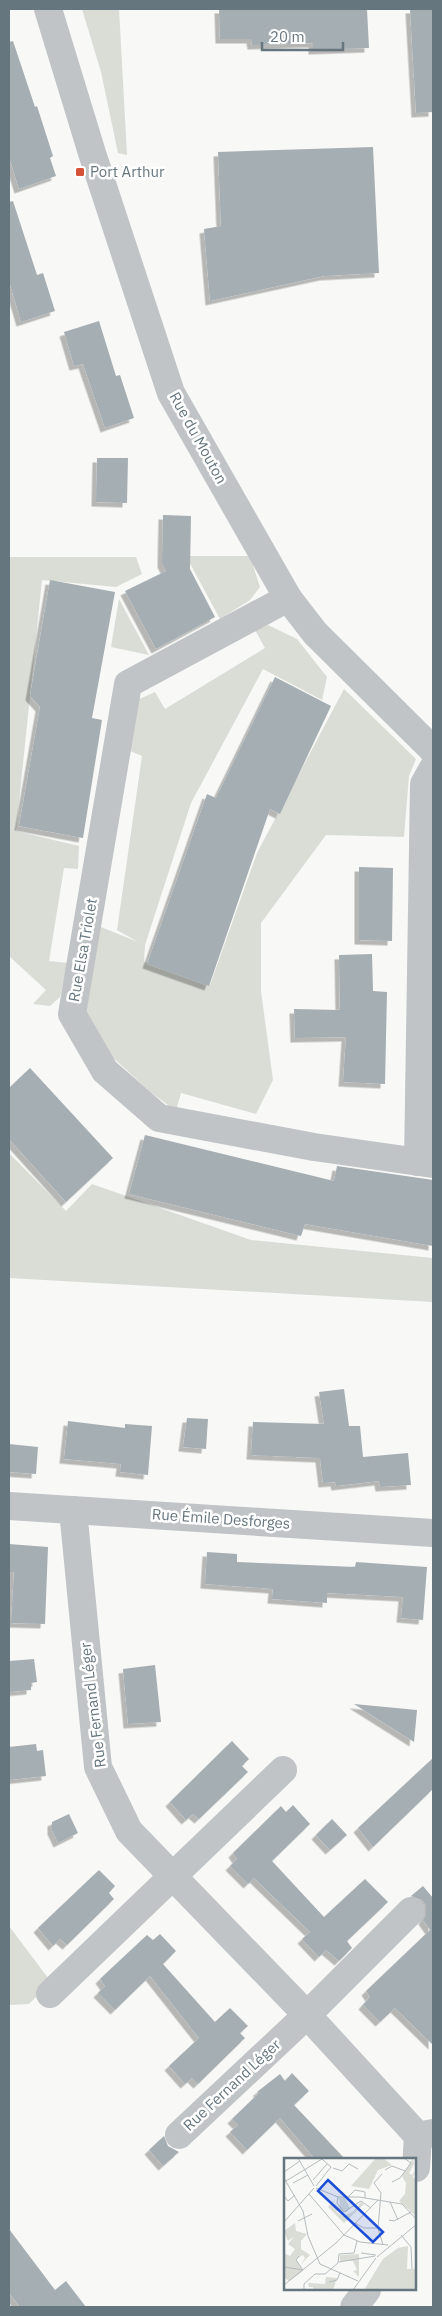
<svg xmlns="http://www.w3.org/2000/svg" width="442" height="2316" font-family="'IBM Plex Sans',sans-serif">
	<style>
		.green { fill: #d9ddd6 }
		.building { fill: #a5aeb3; filter: url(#shadow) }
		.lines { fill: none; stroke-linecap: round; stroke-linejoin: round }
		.minor { stroke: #c0c4c7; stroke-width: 28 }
		.poi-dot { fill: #d65239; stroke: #fff; stroke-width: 2 }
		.labels { text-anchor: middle; stroke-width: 5; stroke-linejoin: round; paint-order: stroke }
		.poi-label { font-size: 15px; fill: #66767f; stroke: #fff; text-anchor: start }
		.street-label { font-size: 15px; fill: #66767f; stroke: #fff }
		.inset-road { fill: none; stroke: #b5bcbf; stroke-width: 1 }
		.view { fill: #1d4ed8; fill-opacity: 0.15; stroke: #1d4ed8; stroke-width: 2.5 }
		.inset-edge { fill: none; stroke: #66767f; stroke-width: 2.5 }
	</style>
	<defs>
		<filter id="shadow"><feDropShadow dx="-4.5" dy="4.5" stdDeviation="0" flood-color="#0004"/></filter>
	</defs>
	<rect width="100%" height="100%" fill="#f8f8f6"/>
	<g class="green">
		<polygon points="82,9 119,9 127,155 118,153 101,72"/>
		<polygon points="186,556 250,556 260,587 250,600 220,619"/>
		<polygon points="9,557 136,557 142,574 116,587 42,580 16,831 79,846 78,869 64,868 49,961 68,963 60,997 50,1006 33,1004 46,990 9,956"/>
		<polygon points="119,599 149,655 111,647"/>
		<polygon points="268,625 297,639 327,677 322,700 263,669 191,803 145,945 144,962 210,985 257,853 344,689 416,759 409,776 404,837 326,835 261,923 261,991 273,1080 256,1114 181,1093 176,1111 149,1091 106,1051 83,1006 96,925 138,942 117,930 142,756 123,748 133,702 155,692 165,709 265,648 255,630"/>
		<polygon points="9,1153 66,1211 92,1184 251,1240 433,1258 433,1302 9,1278"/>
		<polygon points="9,1926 51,1982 29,2004 9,2005"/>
	</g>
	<g class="building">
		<polygon points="219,9 367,9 369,48 313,50 313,43 252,45 251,39 220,39"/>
		<polygon points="410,9 433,9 433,112 416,113"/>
		<polygon points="13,41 35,107 37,106 53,156 50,158 56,176 19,189 9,157 9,42"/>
		<polygon points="373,147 379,273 324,276 210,301 204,229 221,226 218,152"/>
		<polygon points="13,201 37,275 43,273 55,311 21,322 9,281 9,202"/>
		<polygon points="99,321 116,376 120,375 134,418 105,428 83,364 74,366 64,332"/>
		<polygon points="97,458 128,458 127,503 96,502"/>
		<polygon points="163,515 191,516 190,569 215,617 156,649 125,591 166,571 162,563"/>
		<polygon points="50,580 115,592 92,718 102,720 83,838 19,826 40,707 30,696"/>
		<polygon points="275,677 331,706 280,814 270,809 209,986 147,964 207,794 216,798"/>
		<polygon points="359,867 393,868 392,941 359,940"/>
		<polygon points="372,954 373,991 387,992 385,1084 343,1082 346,1037 295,1038 294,1009 340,1010 339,955"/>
		<polygon points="30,1068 113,1158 66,1202 9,1139 9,1088"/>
		<polygon points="145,1135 334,1181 337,1166 433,1180 433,1246 305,1224 301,1236 129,1194"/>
		<polygon points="344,1389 349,1426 360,1426 363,1457 408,1453 411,1485 380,1487 379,1481 336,1486 335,1482 323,1483 320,1458 251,1455 253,1422 324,1424 319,1392"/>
		<polygon points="187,1418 208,1419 206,1449 183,1447"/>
		<polygon points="68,1421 125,1428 125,1424 152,1426 148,1475 120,1472 121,1464 64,1459"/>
		<polygon points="9,1444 38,1447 36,1474 9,1472"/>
		<polygon points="9,1544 48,1547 45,1624 11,1623 14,1572 9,1572"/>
		<polygon points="207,1552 237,1554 237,1562 355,1567 356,1562 427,1567 423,1620 401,1618 403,1597 327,1593 327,1603 272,1599 273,1589 205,1584"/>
		<polygon points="34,1659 37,1682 31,1683 31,1690 9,1692 9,1661"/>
		<polygon points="155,1665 161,1722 128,1724 123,1669"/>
		<polygon points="354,1704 417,1710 414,1742"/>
		<polygon points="232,1741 249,1759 242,1766 248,1772 199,1819 193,1814 186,1820 170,1802"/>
		<polygon points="36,1744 37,1751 43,1750 46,1776 9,1780 9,1747"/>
		<polygon points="433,1758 433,1789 373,1847 358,1828"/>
		<polygon points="293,1805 310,1824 272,1861 324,1917 365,1879 388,1902 347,1941 352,1948 339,1961 326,1950 319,1957 302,1939 310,1932 254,1878 248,1884 230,1866 237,1859 233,1853 281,1806 286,1812"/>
		<polygon points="69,1814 78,1833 58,1843 52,1830 52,1822"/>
		<polygon points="332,1819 347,1835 330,1850 316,1835"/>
		<polygon points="99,1870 115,1886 109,1893 114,1899 67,1945 60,1939 53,1946 38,1928"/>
		<polygon points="423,1886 433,1898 433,2045 395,2008 380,2022 363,2005 370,1997 366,1991 430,1930 423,1920 426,1915 426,1906 422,1900 411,1896"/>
		<polygon points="160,1934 176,1951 163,1964 215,2022 230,2008 248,2026 240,2033 245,2038 198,2084 192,2078 185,2084 169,2066 199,2038 150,1976 115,2010 98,1993 105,1986 100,1979 147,1935 153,1940"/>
		<polygon points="292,2073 309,2091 294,2105 346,2160 316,2160 280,2118 247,2150 230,2132 238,2125 232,2119 259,2093 257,2092 280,2074 285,2081"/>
		<polygon points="164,2136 168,2146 179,2152 163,2166 149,2150"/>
		<polygon points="9,2229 55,2290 66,2281 86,2307 20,2307 9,2293"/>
	</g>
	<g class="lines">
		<g class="minor">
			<polyline points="48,9 92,153 171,393 288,598 315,633 433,750"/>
			<polyline points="288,598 128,684 72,1014 105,1071 159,1118 314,1147 433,1164"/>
			<polyline points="418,1162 424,784 433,768"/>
			<polyline points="9,1506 433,1533"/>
			<polyline points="73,1510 98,1767 129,1831 307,2015 418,2136"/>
			<polyline points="50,1994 283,1770"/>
			<polyline points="179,2135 307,2015 411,1911"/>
			<polyline points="416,2168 418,2136 433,2133"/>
			<polyline points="354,2307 367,2290"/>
		</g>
	</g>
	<rect class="poi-dot" x="75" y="167" width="10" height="10" rx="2.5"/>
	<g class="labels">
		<g class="poi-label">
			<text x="90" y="177">Port Arthur</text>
		</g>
		<g class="street-label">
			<text transform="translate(198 438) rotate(61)" y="5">Rue du Mouton</text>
			<text transform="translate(83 950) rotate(-80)" y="5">Rue Elsa Triolet</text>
			<text transform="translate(221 1519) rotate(4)" y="5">Rue Émile Desforges</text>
			<text transform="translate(93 1705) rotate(-97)" y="5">Rue Fernand Léger</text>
			<text transform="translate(232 2085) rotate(-43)" y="5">Rue Fernand Léger</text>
		</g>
	</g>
	<g transform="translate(284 2158)">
		<rect width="132" height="132" fill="#f8f8f6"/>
		<path d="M92 0H99L108 7 94 12 85 31 67 28ZM129 0 130 6 125 15 128 17 132 12 129 19 132 22V58L115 43 121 36 122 25 118 18ZM55 40H61L66 50 63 54 51 53 59 58 69 54 77 44 80 46 60 65 44 49 50 42 49 45 56 50ZM11 65 12 73 23 76 17 83V91L26 97 17 106 21 100 19 97 12 101 19 113 5 123 0 119V95L6 98 11 91 4 86 10 79 4 83 0 73ZM124 88 123 111H132V132H80L99 101 114 90ZM75 96V119L69 113 73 112 69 103H56V97ZM42 119 53 120 49 132H29V129H25L24 125 41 126Z" fill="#d9ddd6"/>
		<path class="inset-road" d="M14 0 30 28M49 10 58 13 65 6 74 11M101 12 108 8 121 13M0 14 16 3M98 16 90 25 97 35 94 70 99 87M0 20 19 53 24 78 36 106 74 123M29 22 43 6M2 23 38 1 47 9M108 24 116 20 127 5 120 0M9 25 24 17M32 28 47 9M32 30 54 39H75L118 46 133 62M25 36 60 77 76 84 104 87M0 38 4 43 11 37M54 39 53 45 60 54 77 43 87 50M64 39 71 32 81 34V40M106 44 114 62M105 62 110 63 127 54M14 63 28 56M0 64 30 30M71 65 80 70H94M117 77 127 89 128 111M77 95 92 97M55 96 70 95 73 83M15 98 12 102 19 112M93 99 133 66M55 104 91 98M0 109 19 112M45 124 53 122 56 115M0 127 52 85 94 42M20 132V126L31 116H41L54 105 55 96M69 132 92 100"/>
		<path class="view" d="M44 22 99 74 89 84 34 33Z"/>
		<rect width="132" height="132" class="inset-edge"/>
	</g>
	<rect width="442" height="2316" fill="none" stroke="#66767f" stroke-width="20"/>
	<path d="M262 42v8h81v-8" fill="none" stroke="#66767f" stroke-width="2.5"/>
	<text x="270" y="42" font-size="15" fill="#66767f" stroke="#ffffff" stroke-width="4" paint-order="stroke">20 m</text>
</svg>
